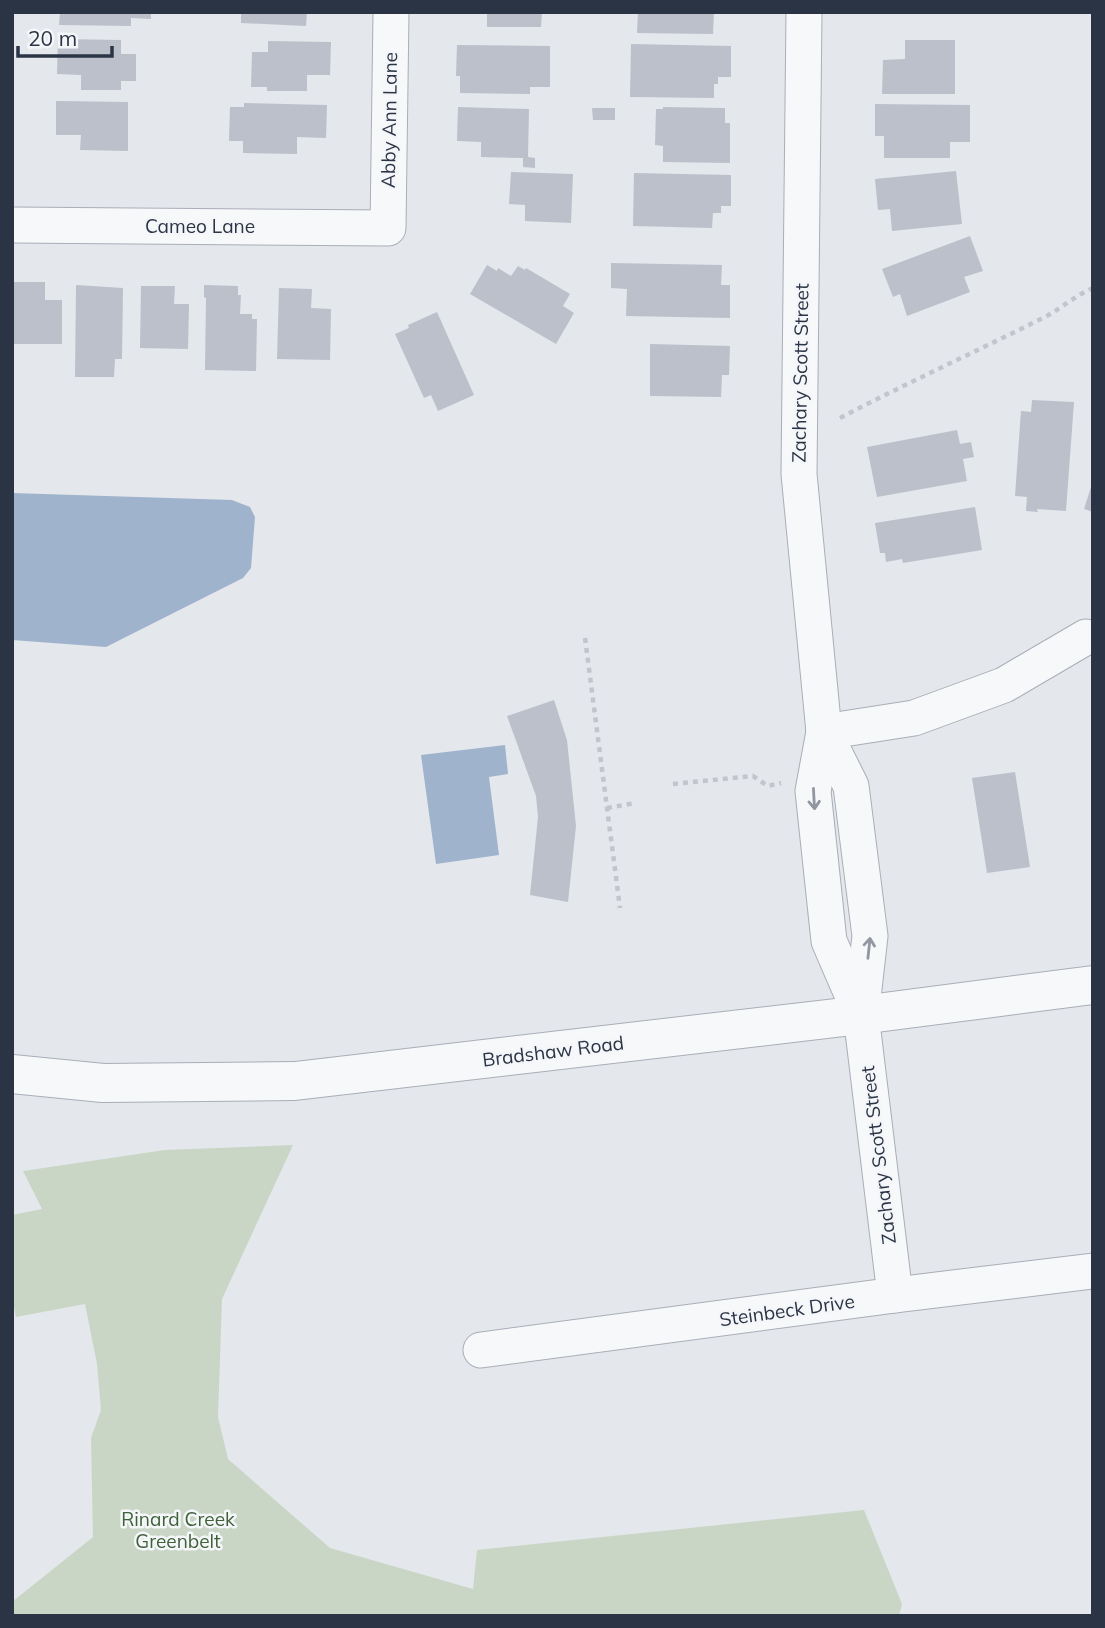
<svg xmlns="http://www.w3.org/2000/svg" width="1105" height="1628" font-family="Mulish,sans-serif">
	<style>
		.green { fill: #c9d6c5 }
		.water { fill: #9fb4cc }
		.building { fill: #bbc0ca }
		.lines { fill: none; stroke-linecap: round; stroke-linejoin: round }
		.minor-casing { stroke: #a9aeb7; stroke-width: 37 }
		.tertiary-casing { stroke: #a9aeb7; stroke-width: 40 }
		.path { stroke: #c2c5cb; stroke-width: 4.5; stroke-dasharray: 5 5; stroke-linecap: butt }
		.minor { stroke: #f7f8fa; stroke-width: 35 }
		.tertiary { stroke: #f7f8fa; stroke-width: 38 }
		.oneway { stroke: #9196a0 }
		.labels { text-anchor: middle; stroke-width: 5; stroke-linejoin: round; paint-order: stroke }
		.street-label { font-size: 19px; fill: #2b3445; stroke: #f4f6f9 }
		.park-label { font-size: 19px; fill: #3f6138; stroke: #f4f6f9 }
	</style>
	<rect width="100%" height="100%" fill="#e4e7ec"/>
	<polygon class="green" points="293,1145 222,1299 218,1417 228,1459 330,1548 473,1589 477,1550 864,1510 902,1604 899,1616 12,1616 12,1602 93,1537 91,1438 101,1410 97,1364 85,1304 16,1317 12,1296 12,1215 42,1209 23,1171 165,1150"/>
	<g class="water">
		<polygon points="12,493 232,500 250,507 255,517 251,568 243,578 106,647 12,640"/>
		<polygon points="505,745 508,774 489,777 499,855 436,864 421,755"/>
	</g>
	<g class="building">
		<polygon points="60,12 151,12 151,19 131,18 131,26 59,25"/>
		<polygon points="241,12 307,12 306,26 241,23"/>
		<polygon points="487,12 542,12 541,27 487,27"/>
		<polygon points="638,12 714,12 713,34 637,33"/>
		<polygon points="58,39 121,40 121,54 136,54 136,81 121,81 121,90 81,90 81,75 57,74"/>
		<polygon points="905,40 955,40 955,94 882,94 883,60 905,59"/>
		<polygon points="268,41 331,42 330,75 307,75 307,91 267,91 267,87 251,87 252,52 268,52"/>
		<polygon points="631,44 731,46 731,77 718,77 718,84 714,84 714,98 630,97"/>
		<polygon points="457,45 550,46 550,87 530,87 530,94 460,93 460,76 456,76"/>
		<polygon points="56,101 128,102 128,151 80,150 81,135 56,135"/>
		<polygon points="244,103 327,105 326,138 297,137 297,154 243,153 243,141 229,141 230,107 244,107"/>
		<polygon points="875,104 970,105 970,142 950,142 950,158 884,158 884,136 875,136"/>
		<polygon points="458,107 529,109 528,157 535,158 535,168 523,167 523,158 481,157 481,142 457,141"/>
		<polygon points="663,107 725,108 725,123 730,123 730,163 663,162 663,146 655,145 656,109 663,109"/>
		<polygon points="592,108 615,108 615,120 593,120"/>
		<polygon points="956,171 962,224 892,231 890,209 878,210 875,179"/>
		<polygon points="511,172 573,174 571,223 525,221 525,205 509,204"/>
		<polygon points="634,173 731,175 731,206 721,206 721,213 713,213 712,228 633,226"/>
		<polygon points="970,236 983,271 964,277 970,292 907,316 900,294 893,297 882,269"/>
		<polygon points="611,263 722,265 721,285 730,285 730,318 626,316 627,289 611,288"/>
		<polygon points="487,265 497,271 498,268 511,276 518,266 525,270 526,268 570,294 563,306 574,313 556,344 470,294"/>
		<polygon points="13,282 45,282 45,300 62,300 62,344 12,344"/>
		<polygon points="76,285 123,288 122,359 115,359 114,377 75,377"/>
		<polygon points="204,285 238,286 238,295 241,295 240,314 252,314 252,319 257,319 256,371 205,370 206,298 204,297"/>
		<polygon points="141,286 175,286 174,304 189,304 188,349 140,348"/>
		<polygon points="279,288 312,289 311,308 331,309 330,360 277,359"/>
		<polygon points="437,312 474,395 438,411 431,395 424,398 395,334 409,328 408,325"/>
		<polygon points="650,344 730,346 729,375 722,375 721,397 650,396"/>
		<polygon points="1032,400 1074,402 1066,511 1037,509 1038,512 1026,511 1027,497 1015,496 1021,411 1031,412"/>
		<polygon points="957,430 960,444 971,442 974,457 963,459 967,481 877,497 867,447"/>
		<polygon points="1092,484 1093,484 1093,512 1084,509"/>
		<polygon points="975,507 982,550 903,563 902,559 886,562 885,553 880,553 875,523"/>
		<polygon points="554,700 567,740 576,826 568,902 530,895 538,817 536,796 507,716"/>
		<polygon points="1015,772 1030,867 987,873 972,778"/>
	</g>
	<g class="lines">
		<defs>
			<g id="minor">
				<polyline points="804,12 799,474 824,732 813,791 829,941 861,1015"/>
				<polyline points="12,225 388,228 391,12"/>
				<polyline points="824,732 851,786 870,936 861,1015 895,1295"/>
				<polyline points="824,732 914,718 1004,685 1086,637"/>
				<polyline points="481,1350 895,1295 1093,1271"/>
			</g>
			<polyline id="tertiary" points="12,1074 103,1083 295,1081 861,1015 1093,985"/>
		</defs>
		<use href="#minor" class="minor-casing"/>
		<use href="#tertiary" class="tertiary-casing"/>
		<g class="path">
			<path d="M840 418C907 383 975 352 1043 318 1061 309 1074 296 1093 288"/>
			<polyline points="585,638 620,908"/>
			<polyline points="673,784 753,776 768,786 781,783"/>
			<polyline points="607,808 635,803"/>
		</g>
		<use href="#minor" class="minor"/>
		<use href="#tertiary" class="tertiary"/>
	</g>
	<defs><path id="oneway-shaft" d="M-6 0H5M1.5-3L5.5 0L1.5 3" fill="none" stroke-width="1.6" stroke-linecap="round" stroke-linejoin="round" transform="scale(1.75)"/></defs>
	<g class="oneway">
		<use href="#oneway-shaft" transform="translate(814 799) rotate(87)"/>
		<use href="#oneway-shaft" transform="translate(869 948) rotate(-84)"/>
	</g>
	<g class="labels">
		<g class="street-label">
			<text transform="translate(389 120) rotate(-89)" y="7">Abby Ann Lane</text>
			<text x="200" y="233">Cameo Lane</text>
			<text transform="translate(800 373) rotate(-89)" y="7">Zachary Scott Street</text>
			<text transform="translate(553 1051) rotate(-7)" y="7">Bradshaw Road</text>
			<text transform="translate(878 1155) rotate(-97)" y="7">Zachary Scott Street</text>
			<text transform="translate(787 1310) rotate(-8)" y="7">Steinbeck Drive</text>
		</g>
		<g class="park-label">
			<text x="178" y="1526">Rinard Creek<tspan x="178" dy="22">Greenbelt</tspan></text>
		</g>
	</g>
	<rect width="1105" height="1628" fill="none" stroke="#2b3445" stroke-width="28"/>
	<path d="M18 46v10h94v-10" fill="none" stroke="#2b3445" stroke-width="3.5"/>
	<text x="28" y="46" font-size="21" fill="#2b3445" stroke="#f4f6f9" stroke-width="5" paint-order="stroke">20 m</text>
</svg>
